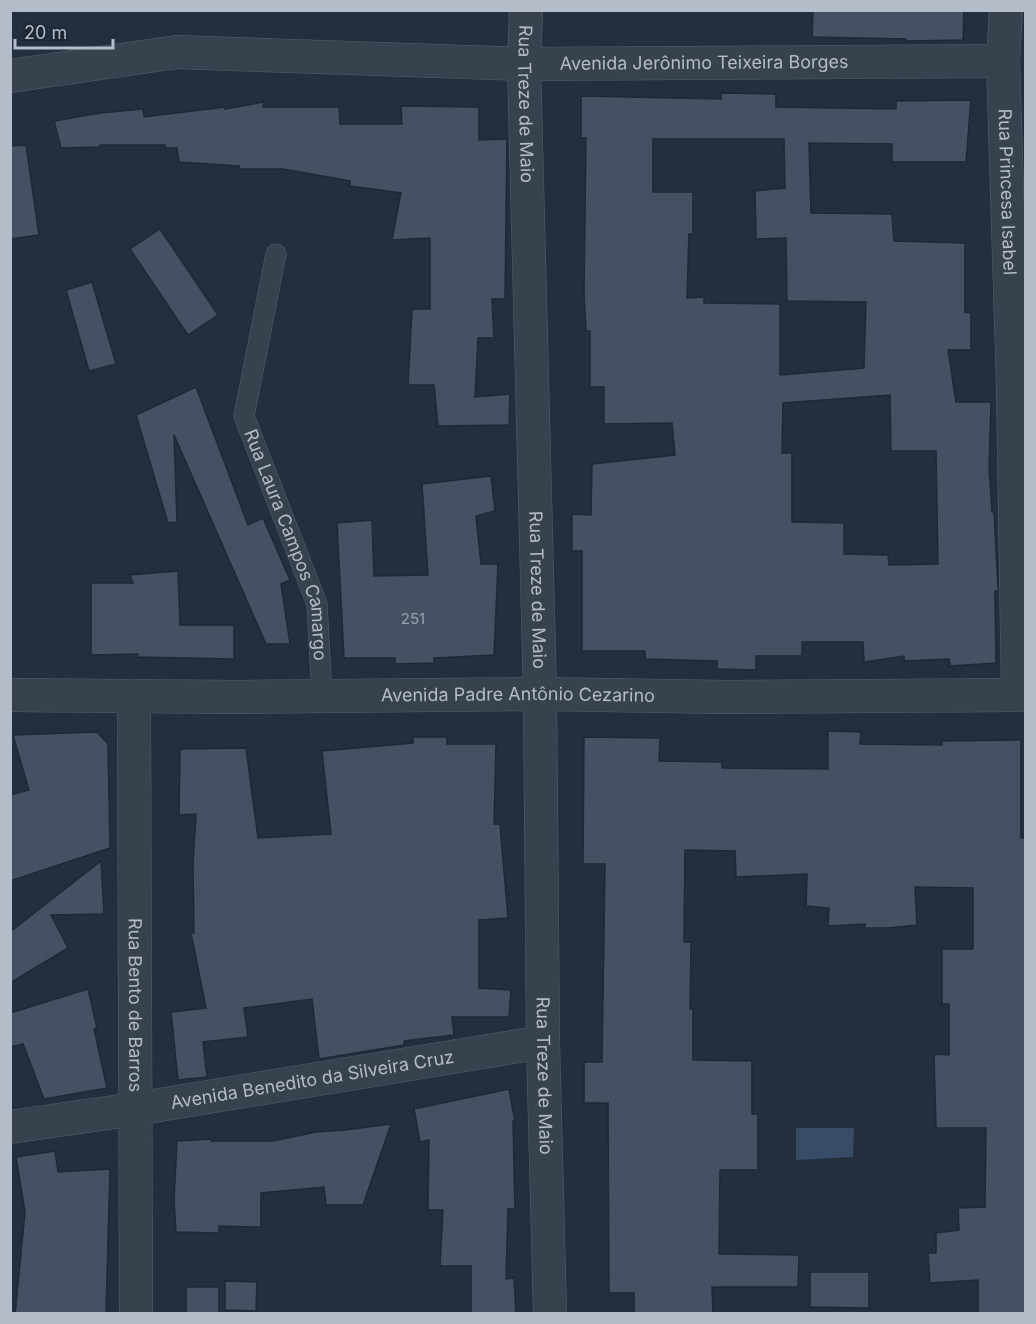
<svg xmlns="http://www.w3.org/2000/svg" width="1036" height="1324" font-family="Inter,sans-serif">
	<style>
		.water { fill: #394c67 }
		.building { fill: #455162; stroke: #1f2835; stroke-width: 1.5; fill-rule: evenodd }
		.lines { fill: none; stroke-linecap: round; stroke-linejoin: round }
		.service-casing { stroke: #565f6c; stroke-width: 21 }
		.minor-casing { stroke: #565f6c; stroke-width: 34 }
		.tertiary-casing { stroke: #565f6c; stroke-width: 34 }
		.service { stroke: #38414e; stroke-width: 20 }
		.minor { stroke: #38414e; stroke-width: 33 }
		.tertiary { stroke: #38414e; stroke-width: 33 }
		.labels { text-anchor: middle; stroke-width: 4.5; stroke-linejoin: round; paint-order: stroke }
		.number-label { font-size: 15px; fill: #98a1af }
		.street-label { font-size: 18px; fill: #b4bcc9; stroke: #1d2633 }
	</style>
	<rect width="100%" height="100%" fill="#242f3e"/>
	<polygon class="water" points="796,1128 854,1128 853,1157 796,1160"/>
	<g class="building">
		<polygon points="813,10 964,10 963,40 905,41 906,39 812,37"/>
		<path d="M721 93 776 94V107L896 109V101L971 100 966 162H892V144L809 143 811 213 892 214 894 241 965 243V312L971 313V350H948L956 402H991L989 468 992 512H994L998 588V591H995L996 663 950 666 949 659 904 661V656L864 662 863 642H802V656H756V670L717 669V661L645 659V651H582V551H572V514L591 515 592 464 675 455 672 423 604 424V387H590V331H586L584 292 586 138H581V96L721 99ZM653 139H784L785 188 755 191 756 239 786 238 787 301 866 302 864 368 780 375V304L704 303V297L687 298 689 234H693V192H653ZM890 395 891 451H936L938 564 889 565 888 555 844 554V523L792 522V453H782L783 403Z"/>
		<polygon points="264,102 263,107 339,107 340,124 402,124 401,106 479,107 479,140 507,139 505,299 492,299 494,338 478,338 475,397 510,394 509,425 438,426 434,385 408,385 412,309 430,309 430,238 392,240 401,193 350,186 350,181 283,169 239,169 239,166 179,162 177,148 165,148 165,145 100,145 101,147 61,148 54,121 100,113 143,109 144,117 225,107 225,109"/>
		<polygon points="26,145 39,235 10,239 10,146"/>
		<polygon points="160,229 218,315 188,335 130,249"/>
		<polygon points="92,282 116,364 89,371 66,290"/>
		<polygon points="196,387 248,525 263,518 290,580 281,584 290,644 266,644 174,435 177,522 168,523 136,415"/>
		<polygon points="491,476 495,511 476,516 481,564 498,564 494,655 434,658 434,663 395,664 395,658 344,658 337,523 372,520 374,576 428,575 422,484"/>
		<polygon points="178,571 180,625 234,625 234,659 138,657 138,654 91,655 91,583 133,583 130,575"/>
		<polygon points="828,731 861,732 860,744 942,745 942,741 1021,740 1021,838 1026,838 1026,1314 978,1314 978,1280 930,1283 928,1253 936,1253 936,1233 959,1230 958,1208 985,1207 986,1128 936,1128 934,1054 949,1055 949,1004 942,1004 942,949 973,949 973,888 915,887 917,925 888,928 865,928 865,924 828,926 829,908 806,906 807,874 736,877 735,851 685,850 684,942 691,942 690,1009 693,1009 693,1060 752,1061 752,1114 758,1114 758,1170 720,1170 719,1254 799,1255 798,1287 712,1287 713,1314 634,1314 634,1293 609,1293 608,1103 584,1103 584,1062 602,1062 605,864 583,864 584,737 660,738 659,761 722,762 722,768 828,769"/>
		<polygon points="97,732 108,744 110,848 10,881 10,795 29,790 13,735"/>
		<polygon points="413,737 447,737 447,744 496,744 494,824 500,824 508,918 479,920 479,988 511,990 509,1017 452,1017 454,1035 404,1041 404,1045 319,1059 312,999 244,1008 248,1037 203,1042 207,1077 178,1080 171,1012 206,1008 191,933 194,933 193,865 196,814 179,815 180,749 246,748 258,838 331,834 322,751 413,743"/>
		<polygon points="101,861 104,914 51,915 68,948 10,983 10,932"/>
		<polygon points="88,989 97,1028 94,1029 107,1088 44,1099 23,1044 10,1047 10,1013"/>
		<polygon points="509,1089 515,1121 513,1121 515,1209 508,1209 506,1279 514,1278 516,1314 471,1314 471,1266 440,1266 443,1210 428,1210 429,1140 420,1142 414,1109"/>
		<polygon points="391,1124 363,1205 326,1205 324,1187 261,1193 261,1227 219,1226 219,1233 176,1232 174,1200 177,1141 211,1139 211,1141 273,1141 316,1132 345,1130"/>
		<polygon points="55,1151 58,1172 110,1169 106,1314 15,1314 25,1212 16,1157"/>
		<polygon points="810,1272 869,1272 869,1308 810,1307"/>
		<polygon points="225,1281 257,1282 256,1311 225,1310"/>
		<rect x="186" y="1287" width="33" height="27"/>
	</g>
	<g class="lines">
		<defs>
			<g id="service">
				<path id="s1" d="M276 254 244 416 317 604 322 696"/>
			</g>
			<g id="minor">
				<path id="s2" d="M526 10 524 64 540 694 543 1042 550 1314"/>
				<path id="s3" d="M1006 10 1003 61 1013 385 1018 695"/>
				<path id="s4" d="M10 76 177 52 524 64 1003 61"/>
				<path id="s5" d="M134 696 136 1314"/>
				<path id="s6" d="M10 1127 135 1109 543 1042"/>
			</g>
			<g id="tertiary">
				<path id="s7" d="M10 695 236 697 540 694 725 697 1026 695"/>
			</g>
		</defs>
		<use href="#service" class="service-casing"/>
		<use href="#minor" class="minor-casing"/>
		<use href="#tertiary" class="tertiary-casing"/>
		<use href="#service" class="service"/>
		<use href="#minor" class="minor"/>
		<use href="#tertiary" class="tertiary"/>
	</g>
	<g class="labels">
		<g class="number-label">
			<text x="413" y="624">251</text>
		</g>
		<g class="street-label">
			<text dy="6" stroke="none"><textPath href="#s4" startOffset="696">Avenida Jerônimo Teixeira Borges</textPath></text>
			<text dy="6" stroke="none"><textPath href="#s2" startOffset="94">Rua Treze de Maio</textPath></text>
			<text dy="6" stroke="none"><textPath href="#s3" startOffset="182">Rua Princesa Isabel</textPath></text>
			<text dy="6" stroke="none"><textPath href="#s1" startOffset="302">Rua Laura Campos Camargo</textPath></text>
			<text dy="6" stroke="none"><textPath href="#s2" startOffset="580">Rua Treze de Maio</textPath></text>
			<text dy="6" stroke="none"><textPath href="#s7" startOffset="508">Avenida Padre Antônio Cezarino</textPath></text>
			<text dy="6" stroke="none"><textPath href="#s5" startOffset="309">Rua Bento de Barros</textPath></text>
			<text dy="6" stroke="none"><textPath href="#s2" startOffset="1066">Rua Treze de Maio</textPath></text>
			<text dy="6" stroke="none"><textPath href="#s6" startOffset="306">Avenida Benedito da Silveira Cruz</textPath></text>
		</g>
	</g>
	<rect width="1036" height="1324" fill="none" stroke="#b4bcc9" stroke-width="24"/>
	<path d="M15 39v9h98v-9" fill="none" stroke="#b4bcc9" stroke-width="3"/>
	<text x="24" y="39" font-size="18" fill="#b4bcc9" stroke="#1d2633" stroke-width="4.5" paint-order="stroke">20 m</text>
</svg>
